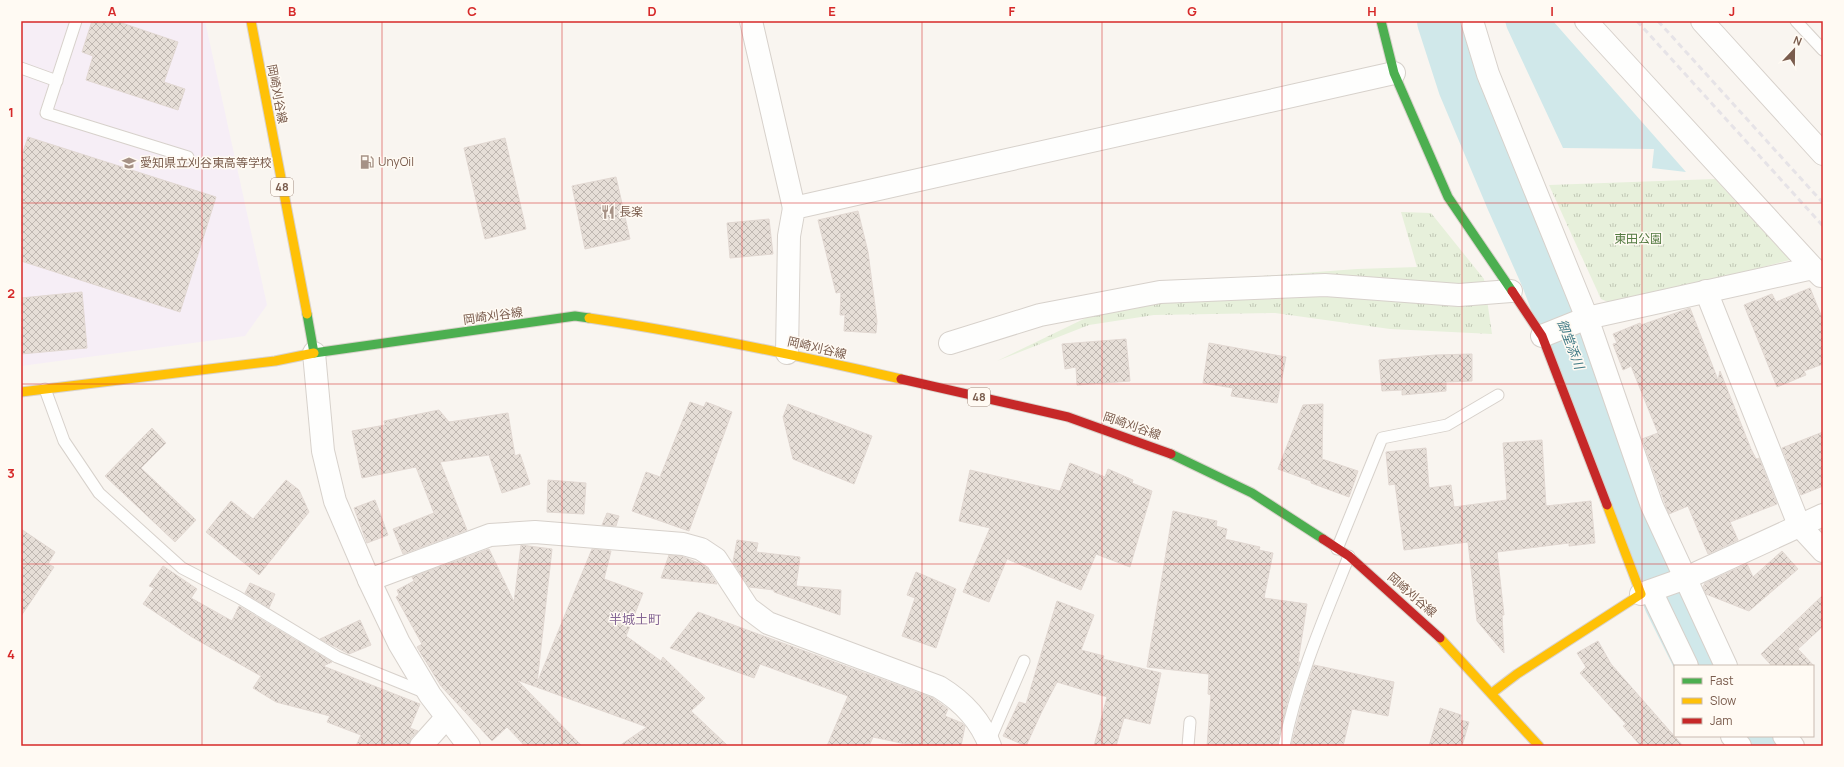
<svg xmlns="http://www.w3.org/2000/svg" width="1844" height="767" font-family="Manrope,'Noto Sans JP',sans-serif">
	<style>
		.education { fill: #f6eef6 }
		.grass { fill: url(#grass-tufts) }
		.water { fill: #d0e8ea }
		.lines { fill: none; stroke-linecap: round; stroke-linejoin: round }
		.river { stroke: #d0e8ea; stroke-width: 50 }
		.building { fill: url(#building-cross-hatch); stroke: #e2d8d2 }
		.lane-casing { stroke: #d7d1cb; stroke-width: 13 }
		.street-casing { stroke: #d7d1cb; stroke-width: 24 }
		.fast-casing { stroke: #d9d2cb; stroke-width: 11 }
		.slow-casing { stroke: #d9d2cb; stroke-width: 11 }
		.jam-casing { stroke: #d9d2cb; stroke-width: 11 }
		.lane { stroke: #fefefd; stroke-width: 11 }
		.street { stroke: #fefefd; stroke-width: 22 }
		.fast { stroke: #4caf50; stroke-width: 9 }
		.slow { stroke: #ffc107; stroke-width: 9 }
		.jam { stroke: #c62828; stroke-width: 9 }
		.rail { stroke: #e6e3e7; stroke-width: 3; stroke-dasharray: 6 4; stroke-linecap: butt }
		.grid { fill: none; stroke: #d62828; stroke-width: 1; stroke-opacity: 0.55 }
		.labels { text-anchor: middle; stroke-width: 3; stroke-linejoin: round; paint-order: stroke }
		.shield { fill: #fffaf3; stroke: #a28b7f; stroke-width: 1 }
		.shield-label { font-size: 11px; font-weight: bold; fill: #7a5c4d }
		.street-label { font-size: 12px; fill: #7a5c4d; stroke: #fffaf3 }
		.poi-label { font-size: 12px; fill: #7a5c4d; stroke: #fffaf3; text-anchor: start }
		.park-label { font-size: 12px; fill: #537a41; stroke: #fffaf3 }
		.water-label { font-size: 13px; font-style: italic; fill: #437c86; stroke: #fffaf3 }
		.neighbourhood-label { font-size: 13px; fill: #846695; stroke: #fffaf3 }
		.neatline { fill: none; stroke: #d62828; stroke-width: 1.5 }
		.grid-label { font-size: 13px; text-anchor: middle; font-weight: bold; fill: #d62828 }
	</style>
	<defs>
		<pattern id="grass-tufts" width="24" height="20" patternUnits="userSpaceOnUse"><rect width="24" height="20" fill="#e7f0db"/><path d="M3 7l-1-3M5 7V3M7 7l1-3M15 17l-1-3M17 17v-4M19 17l1-3" fill="none" stroke="#c0c6b4"/></pattern>
		<pattern id="building-cross-hatch" width="8" height="8" patternUnits="userSpaceOnUse"><rect width="8" height="8" fill="#e6ded7"/><path d="M0 0l8 8M0 8l8-8" fill="none" stroke="#bfb7b1"/></pattern>
	</defs>
	<rect width="100%" height="100%" fill="#f9f5f0"/>
	<polygon class="education" points="21,21 205,21 267,305 245,336 21,366"/>
	<g class="grass">
		<polygon points="1715,179 1790,260 1615,305 1601,299 1549,185"/>
		<polygon points="1401,212 1431,213 1484,279 1492,334 1390,329 1275,313 1154,315 1089,325 997,361 1156,284 1357,269 1417,267"/>
	</g>
	<polygon class="water" points="1505,21 1553,21 1686,172 1652,168 1654,149 1563,148 1507,28"/>
	<g class="lines">
		<g class="river">
			<polyline points="1442,21 1463,86 1511,200 1545,276 1669,602 1701,666"/>
			<polyline points="1750,736 1760,746"/>
		</g>
	</g>
	<g class="building">
		<polygon points="92,21 116,21 178,42 164,82 185,89 178,110 86,80 93,56 82,52"/>
		<polygon points="28,137 216,197 180,312 21,261 21,158"/>
		<polygon points="505,138 526,229 485,239 464,148"/>
		<polygon points="616,177 630,239 585,249 572,186"/>
		<polygon points="858,211 868,252 877,321 876,333 844,331 845,315 840,315 841,292 836,293 818,220"/>
		<polygon points="769,219 773,254 730,258 727,223"/>
		<polygon points="1810,288 1823,320 1823,364 1804,371 1806,375 1777,387 1744,305 1772,294 1776,302"/>
		<polygon points="82,292 87,348 21,354 21,298"/>
		<polygon points="1690,308 1718,380 1720,371 1751,449 1756,459 1759,458 1777,504 1730,522 1738,540 1708,554 1688,506 1669,514 1667,509 1642,439 1658,433 1631,366 1623,370 1613,344 1617,343 1613,334 1640,323 1641,325"/>
		<polygon points="1126,339 1130,381 1077,385 1076,367 1065,369 1062,344"/>
		<polygon points="1209,343 1286,357 1277,403 1231,396 1233,388 1203,383"/>
		<polygon points="1472,354 1472,381 1446,382 1446,391 1402,395 1402,390 1382,391 1379,360 1435,355"/>
		<polygon points="690,402 704,407 706,402 732,412 689,531 632,511 646,472 660,477"/>
		<polygon points="788,404 872,436 854,484 793,459 783,417"/>
		<polygon points="1323,404 1322,459 1358,471 1349,497 1311,483 1311,481 1278,469 1303,405"/>
		<polygon points="439,410 449,422 508,413 515,456 520,454 530,484 502,493 489,455 440,462 467,530 403,554 393,529 434,513 416,467 362,478 352,431 385,425 384,421"/>
		<polygon points="152,428 166,443 141,468 196,520 175,542 105,476"/>
		<polygon points="1823,432 1823,486 1801,495 1782,448"/>
		<polygon points="1542,440 1546,506 1591,501 1595,543 1569,546 1569,543 1497,552 1504,615 1502,615 1504,653 1477,621 1468,542 1404,550 1395,484 1389,485 1386,452 1426,448 1429,488 1451,485 1454,507 1507,500 1503,443"/>
		<polygon points="1070,463 1105,477 1108,469 1133,480 1132,483 1152,491 1130,567 1096,554 1081,590 1007,559 989,602 963,592 990,528 959,521 970,470 1060,491"/>
		<polygon points="286,480 299,490 309,512 259,575 206,532 231,501 253,519"/>
		<polygon points="548,480 586,483 584,514 547,512"/>
		<polygon points="375,500 388,535 367,543 354,508"/>
		<polygon points="1173,511 1217,521 1216,526 1227,529 1225,539 1260,547 1259,550 1273,553 1264,598 1307,604 1298,662 1300,662 1289,695 1277,746 1207,746 1211,695 1208,694 1209,674 1147,667"/>
		<polygon points="607,513 619,516 616,526 602,525"/>
		<polygon points="21,529 55,552 48,564 54,567 21,616"/>
		<polygon points="737,540 758,543 756,552 800,557 796,586 841,590 840,615 774,592 774,590 749,587 733,562"/>
		<polygon points="521,545 552,549 537,683 592,549 611,551 604,579 643,593 626,636 661,661 663,657 705,698 691,711 728,746 619,746 647,727 517,680 582,746 525,746 507,727 492,741 441,686 417,647 422,644 396,597 399,595 397,590 414,581 412,577 489,549 514,602"/>
		<polygon points="1782,551 1798,569 1749,611 1706,594 1703,587 1705,583 1747,564 1753,577"/>
		<polygon points="669,555 681,556 701,564 707,568 717,584 661,578"/>
		<polygon points="163,566 197,589 191,598 232,621 239,606 332,662 323,666 420,704 410,728 418,731 411,738 409,746 356,746 361,735 327,722 330,716 276,702 253,688 261,676 192,637 143,604 154,588 149,586"/>
		<polygon points="916,572 956,589 936,648 902,636 915,598 907,595"/>
		<polygon points="250,583 275,594 269,608 245,593"/>
		<polygon points="1823,595 1823,626 1798,649 1814,666 1772,666 1761,654"/>
		<polygon points="1057,601 1094,615 1081,650 1104,656 1103,659 1161,673 1150,724 1124,718 1116,746 1094,746 1107,697 1057,682 1042,711 1026,746 1003,736 1019,702 1026,704"/>
		<polygon points="698,612 933,698 948,709 945,716 962,723 965,726 961,746 915,746 873,737 869,746 827,746 848,696 760,664 754,678 670,648"/>
		<polygon points="360,620 371,645 349,654 320,639"/>
		<polygon points="1598,641 1611,664 1683,746 1641,746 1623,726 1626,724 1580,673 1586,667 1577,653"/>
		<polygon points="1314,665 1394,682 1388,716 1352,709 1343,746 1291,746 1303,699"/>
		<polygon points="1440,708 1461,715 1460,720 1469,722 1462,746 1429,746"/>
	</g>
	<g class="lines">
		<defs>
			<g id="lane">
				<polyline points="76,21 46,113 188,157"/>
				<polyline points="1796,21 1823,50"/>
				<polyline points="21,68 57,81"/>
				<polyline points="45,389 64,441 99,493 182,568 238,597 337,657 426,693"/>
				<polyline points="1337,549 1382,438 1447,425 1498,395"/>
				<polyline points="989,742 1024,661"/>
				<polyline points="1188,746 1190,722"/>
				<path d="M1284 746C1297 680 1324 618 1349 556"/>
			</g>
			<g id="street">
				<polyline points="751,21 794,208"/>
				<polyline points="1472,21 1488,74 1587,318 1652,506 1726,666"/>
				<polyline points="1586,21 1813,268"/>
				<polyline points="1702,21 1823,154"/>
				<polyline points="1706,291 1799,525 1823,551"/>
				<polyline points="1542,336 1587,318 1813,268 1821,276"/>
				<polyline points="950,343 1040,315 1160,292 1325,285 1459,295 1511,291"/>
				<polyline points="314,353 323,451 335,501 369,580 399,643 430,695 469,746"/>
				<polyline points="787,353 789,236 794,208 1394,73"/>
				<path d="M369 580 490 535 535 532 683 544 701 549 716 559 748 608 768 623 939 687C962 701 981 721 990 746"/>
				<polyline points="1651,591 1687,666"/>
				<polyline points="1641,594 1686,578 1823,515"/>
				<polyline points="1732,736 1740,746"/>
				<polyline points="1784,736 1793,746"/>
				<polyline points="421,746 446,718"/>
			</g>
			<g id="fast">
				<polyline points="1381,21 1394,73 1448,197 1512,291"/>
				<polyline points="307,314 314,353 575,316 589,318"/>
				<polyline points="1171,454 1252,493 1323,539"/>
			</g>
			<g id="slow">
				<polyline points="251,21 307,314"/>
				<path d="M589 318C695 334 796 355 901 379"/>
				<polyline points="21,392 275,361 314,353"/>
				<polyline points="1440,638 1539,746"/>
				<polyline points="1492,693 1517,674 1641,594 1607,505"/>
			</g>
			<g id="jam">
				<polyline points="1512,291 1542,336 1607,505"/>
				<polyline points="901,379 1068,417 1171,454"/>
				<polyline points="1323,539 1349,556 1440,638"/>
			</g>
		</defs>
		<use href="#lane" class="lane-casing"/>
		<use href="#street" class="street-casing"/>
		<use href="#fast" class="fast-casing"/>
		<use href="#slow" class="slow-casing"/>
		<use href="#jam" class="jam-casing"/>
		<use href="#lane" class="lane"/>
		<use href="#street" class="street"/>
		<use href="#fast" class="fast"/>
		<use href="#slow" class="slow"/>
		<use href="#jam" class="jam"/>
		<g class="rail">
			<polyline points="1637,21 1823,226"/>
			<polyline points="1658,21 1823,203"/>
		</g>
	</g>
	<path class="grid" d="M202 21V746M382 21V746M562 21V746M742 21V746M922 21V746M1102 21V746M1282 21V746M1462 21V746M1642 21V746M21 203H1823M21 384H1823M21 564H1823"/>
	<defs>
		<symbol id="fuel-bare" viewBox="-9 -9 18 18"><path d="M-5.5-6h7V0h2V4h1.3V-2.5L3-4.5l.8-.8L6-3V5H2.5V1h-1V6h-7ZM-4.2-4.7v3.2H.2V-4.7Z" fill="#a69286" stroke="#fffaf3" stroke-width="2.5" paint-order="stroke"/></symbol>
		<symbol id="school-bare" viewBox="-9 -9 18 18"><path d="M0-5L7-2L0 1L-7-2ZM-4 1L0 2.5L4 1V4Q0 6-4 4Z" fill="#a69286" stroke="#fffaf3" stroke-width="2.5" paint-order="stroke"/></symbol>
		<symbol id="restaurant-bare" viewBox="-9 -9 18 18"><path d="M-5-6h1v4h1v-4h1v4h1v-4h1v5L-1.5 .5V6h-2V.5L-5-1ZM5-6V6H3V1.5H1.5Q1.5-4 5-6Z" fill="#a69286" stroke="#fffaf3" stroke-width="2.5" paint-order="stroke"/></symbol>
	</defs>
	<g fill-rule="evenodd">
		<use href="#fuel-bare" x="357" y="152" width="20" height="20"/>
		<use href="#school-bare" x="119" y="153" width="20" height="20"/>
		<use href="#restaurant-bare" x="598" y="202" width="20" height="20"/>
	</g>
	<g class="labels">
		<g class="shield">
			<rect x="271" y="178" width="22" height="18" rx="3"/>
			<rect x="968" y="388" width="22" height="18" rx="3"/>
		</g>
		<g class="shield-label">
			<text x="282" y="191">48</text>
			<text x="979" y="401">48</text>
		</g>
		<g class="street-label">
			<text transform="translate(277 94) rotate(79)" y="4">岡崎刈谷線</text>
			<text transform="translate(493 316) rotate(-8)" y="4">岡崎刈谷線</text>
			<text transform="translate(817 348) rotate(13)" y="4">岡崎刈谷線</text>
			<text transform="translate(1132 426) rotate(19)" y="4">岡崎刈谷線</text>
			<text transform="translate(1412 595) rotate(41)" y="4">岡崎刈谷線</text>
		</g>
		<g class="poi-label">
			<text x="378" y="166">UnyOil</text>
			<text x="140" y="167">愛知県立刈谷東高等学校</text>
			<text x="619" y="216">長楽</text>
		</g>
		<g class="park-label">
			<text x="1638" y="243">東田公園</text>
		</g>
		<g class="water-label">
			<text transform="translate(1571 344) rotate(69)" y="5">御堂添川</text>
		</g>
		<g class="neighbourhood-label">
			<text x="635" y="624">半城土町</text>
		</g>
	</g>
	<rect width="1844" height="767" fill="none" stroke="#fffaf3" stroke-width="44"/>
	<rect x="1674" y="665" width="140" height="72" fill="#fffaf3" stroke="#cabbb1"/>
	<rect x="1682" y="678" width="20" height="6" fill="#4caf50" stroke="#cabbb1"/>
	<text x="1710" y="685" font-size="12" fill="#7a5c4d">Fast</text>
	<rect x="1682" y="698" width="20" height="6" fill="#ffc107" stroke="#cabbb1"/>
	<text x="1710" y="705" font-size="12" fill="#7a5c4d">Slow</text>
	<rect x="1682" y="718" width="20" height="6" fill="#c62828" stroke="#cabbb1"/>
	<text x="1710" y="725" font-size="12" fill="#7a5c4d">Jam</text>
	<g transform="translate(1794 50) rotate(22)" stroke="#fffaf3" stroke-width="3" paint-order="stroke">
	<path d="M0-3L7 15L0 10L-7 15Z" fill="#7a5c4d"/>
	<text y="-6" font-size="11" font-weight="bold" text-anchor="middle" fill="#7a5c4d">N</text>
	</g>
	<rect x="22" y="22" width="1800" height="723" class="neatline"/>
	<g class="grid-label">
		<text x="112" y="16">A</text>
		<text x="292" y="16">B</text>
		<text x="472" y="16">C</text>
		<text x="652" y="16">D</text>
		<text x="832" y="16">E</text>
		<text x="1012" y="16">F</text>
		<text x="1192" y="16">G</text>
		<text x="1372" y="16">H</text>
		<text x="1552" y="16">I</text>
		<text x="1732" y="16">J</text>
		<text x="11" y="117">1</text>
		<text x="11" y="298">2</text>
		<text x="11" y="478">3</text>
		<text x="11" y="659">4</text>
	</g>
</svg>
